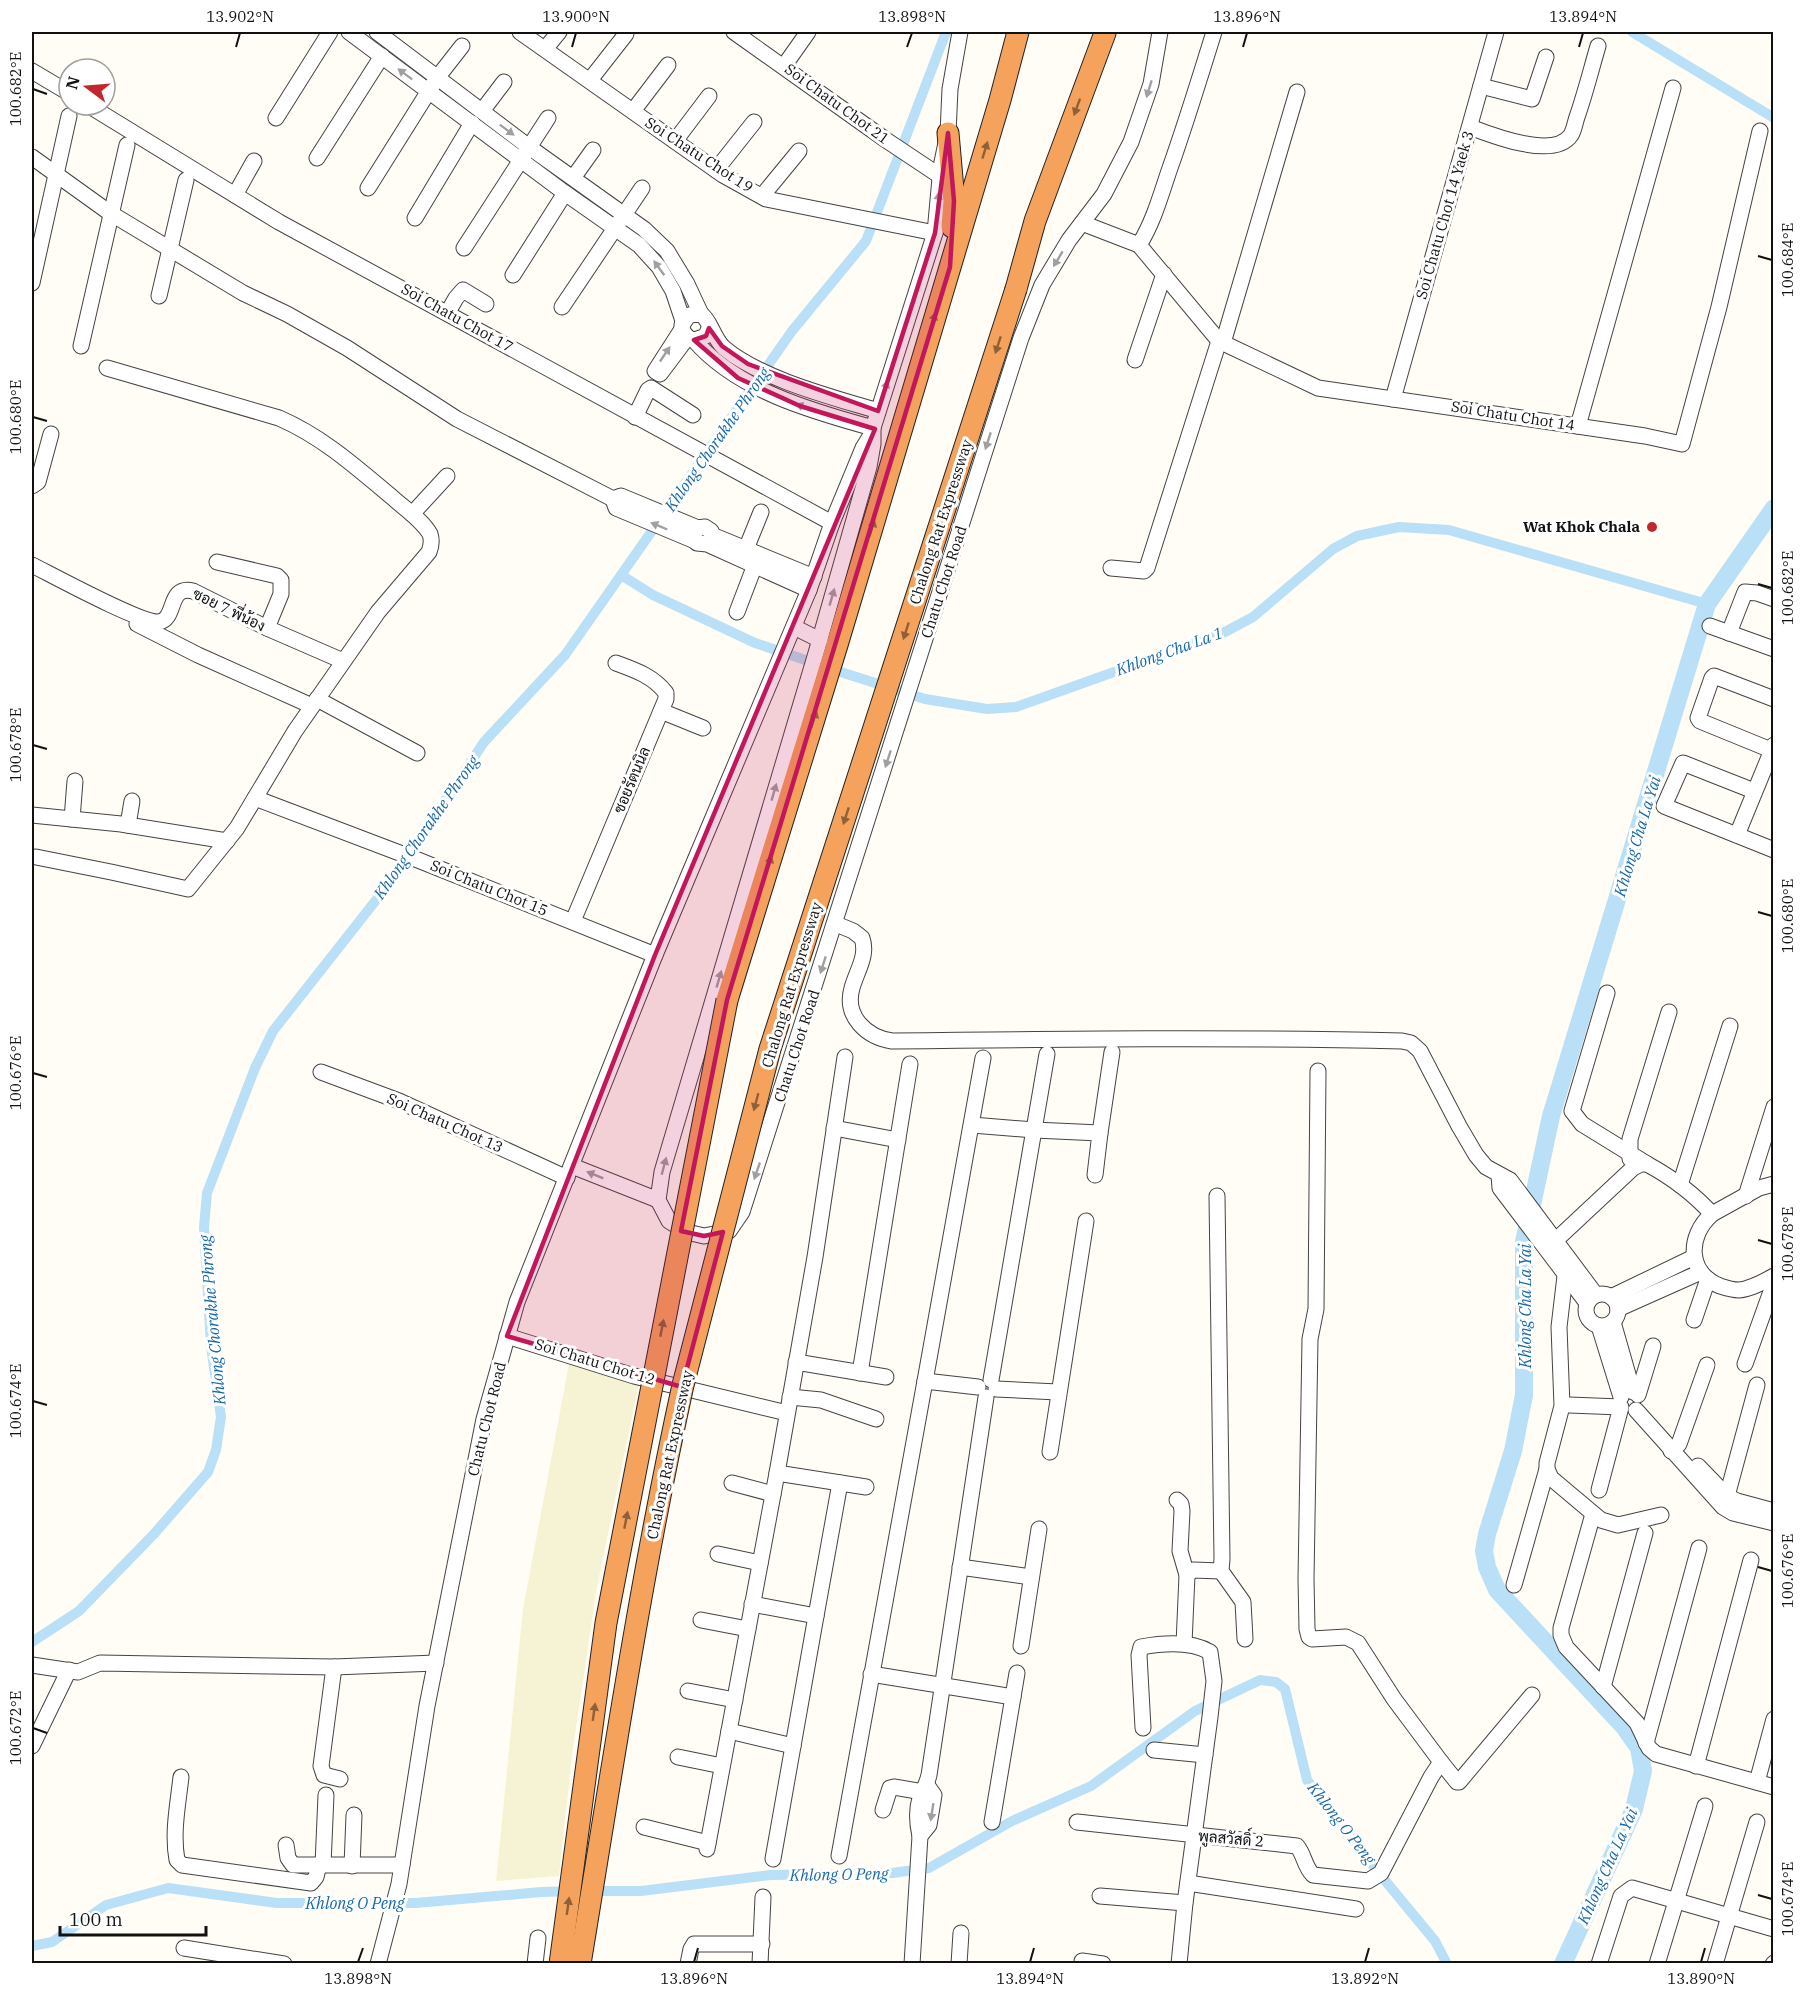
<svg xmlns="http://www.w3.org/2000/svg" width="1805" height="1995" font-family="'IBM Plex Serif',Sarabun,serif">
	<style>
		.farmland { fill: #f6f3d4 }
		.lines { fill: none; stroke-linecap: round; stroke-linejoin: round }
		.canal { stroke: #b9e0f7; stroke-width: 10 }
		.river { stroke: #b9e0f7; stroke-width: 18 }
		.minor-casing { stroke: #444; stroke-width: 17 }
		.highway-casing { stroke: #222; stroke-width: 23 }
		.minor { stroke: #fff; stroke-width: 15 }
		.highway { stroke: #f5a25d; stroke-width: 21 }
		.highway-bridge-casing { stroke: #222; stroke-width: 23; stroke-linecap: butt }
		.highway-bridge { stroke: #f5a25d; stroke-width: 21 }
		.oneway { fill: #a0a0a0 }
		.oneway2 { fill: #8e613b }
		.marked { fill: #c2185b; fill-opacity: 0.2; stroke: #c2185b; stroke-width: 4.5; stroke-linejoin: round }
		.ticks { fill: none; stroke: #111; stroke-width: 2 }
		.poi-dot { fill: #c4262e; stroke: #fff; stroke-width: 2 }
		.labels { text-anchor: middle; stroke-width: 6; stroke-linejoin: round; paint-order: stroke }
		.street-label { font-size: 15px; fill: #111; stroke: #fff }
		.poi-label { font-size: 15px; font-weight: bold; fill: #111; stroke: #fff; text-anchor: end }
		.water-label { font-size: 16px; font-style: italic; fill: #1768a6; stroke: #fff }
		.neatline { fill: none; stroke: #111; stroke-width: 2 }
		.ticks-label { font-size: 15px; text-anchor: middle; fill: #111 }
	</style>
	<rect width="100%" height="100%" fill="#fffdf5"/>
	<polygon class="farmland" points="569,1364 639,1383 596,1592 572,1755 559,1876 496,1881 523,1609"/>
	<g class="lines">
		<g class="canal">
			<polyline points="1632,32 1774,118"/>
			<polyline points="621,575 653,595 755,643 847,674 925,699 987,709 1016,707 1223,633 1253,617 1333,549 1357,536 1399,527 1449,530 1707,604"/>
			<polyline points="32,1642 79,1611 154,1534 208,1472 216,1450 221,1417 211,1346 204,1227 207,1193 255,1068 273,1031 395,876 484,742 565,655 792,331 866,241 946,32"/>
			<polyline points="589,1891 641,1891 770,1875 892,1873 929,1868 1012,1821 1091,1786 1195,1711 1260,1680 1276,1682 1285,1689 1307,1780 1378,1872 1435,1941 1447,1964"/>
			<polyline points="32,1946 52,1942 106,1905 168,1888 277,1903 416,1903 541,1892 574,1891"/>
		</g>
		<polyline class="river" points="1563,1964 1634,1809 1643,1771 1639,1748 1625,1728 1497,1590 1487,1567 1484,1551 1487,1534 1513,1451 1524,1395 1524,1242 1551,1116 1707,604 1774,508"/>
		<defs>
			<g id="minor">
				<polyline points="349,32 565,193 639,245 659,267 673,291 683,321"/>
				<polyline points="377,32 529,147 644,229 667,251 687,284 701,314"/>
				<polyline points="520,32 723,175 766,199 935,233"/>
				<polyline points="734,32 886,140 940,176"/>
				<polyline points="960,32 950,89 948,133 941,167 935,233 873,428 873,444 869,467 816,653 662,1172 658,1200 669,1221 687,1232 704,1236 729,1231 742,1212 1021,338 1042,285 1069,240 1104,194 1131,142 1151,84 1160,32"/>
				<polyline points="545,49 559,32"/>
				<polyline points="784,66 808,32"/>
				<polyline points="32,71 69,93"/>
				<polyline points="590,80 626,34"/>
				<polyline points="1481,86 1532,99 1546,57"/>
				<polyline points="88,105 279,222 832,523"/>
				<polyline points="482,111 504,82"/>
				<polyline points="633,111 668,65"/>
				<polyline points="276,118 330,32"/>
				<path d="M1470 127C1491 135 1554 160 1571 135 1574 130 1575 123 1577 117 1585 94 1591 70 1598 46"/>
				<polyline points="675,141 709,96"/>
				<polyline points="32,157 110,213 145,234 243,293 287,314 347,348 457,419 613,499 621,496 698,528"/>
				<polyline points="317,158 382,56"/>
				<polyline points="716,170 754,122"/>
				<polyline points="573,178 593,150"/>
				<polyline points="368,188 437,78 462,46"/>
				<polyline points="235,195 254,161"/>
				<polyline points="762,196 799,151"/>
				<polyline points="415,218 472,123"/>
				<polyline points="1082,223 1139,245 1219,341 1318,388 1645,436 1682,444 1719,307 1760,131"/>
				<path d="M1139 245C1154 221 1161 194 1170 168 1186 123 1200 77 1214 32"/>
				<polyline points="464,248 548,118"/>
				<polyline points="513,275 565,193"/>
				<polyline points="32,283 69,116"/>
				<polyline points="159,296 186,180"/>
				<polyline points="562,307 642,188"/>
				<polyline points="448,312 456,298 463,290 486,304"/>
				<path d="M709 328 706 336 694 340C686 338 682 333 682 325L689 315 701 314C711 321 713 338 724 348 761 379 832 397 878 411"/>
				<polyline points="682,329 655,371 660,374 687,338"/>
				<path d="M694 340C737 390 811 411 873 428"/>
				<polyline points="1223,343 1297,92"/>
				<polyline points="81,346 127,145"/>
				<polyline points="1135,360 1164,274"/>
				<polyline points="1393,399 1496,32"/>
				<polyline points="635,417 648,390 651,388 693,415"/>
				<polyline points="1578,426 1673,88"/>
				<polyline points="32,486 38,482 51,434"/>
				<polyline points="613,499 616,508 695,541"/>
				<polyline points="412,514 447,476"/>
				<polyline points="712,535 814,577"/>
				<polyline points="707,544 711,538 711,531 705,527 698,528 694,534 697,543 707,544 809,590"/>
				<polyline points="746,549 761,512"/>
				<polyline points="217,562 277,576 281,580 281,594 267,628"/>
				<path d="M32 565C52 575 142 624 159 622 177 619 167 585 193 591L267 628 343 661"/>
				<polyline points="1111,568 1144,571 1147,568 1219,341"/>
				<polyline points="737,612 758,557"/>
				<polyline points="137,624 198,655 312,706"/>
				<polyline points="1710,626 1774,649"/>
				<polyline points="794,627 820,640"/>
				<polyline points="1729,633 1745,592 1757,593 1774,599"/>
				<polyline points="317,699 417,753"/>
				<polyline points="661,711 703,728"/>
				<polyline points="1771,750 1700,721 1698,718 1712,678 1714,676 1774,699"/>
				<polyline points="1754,791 1683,763 1664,806 1774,850"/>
				<polyline points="255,798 418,860 655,955"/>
				<polyline points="32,815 121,824 227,841"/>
				<polyline points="72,819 75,781"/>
				<polyline points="128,825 132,801"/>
				<polyline points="1737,835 1774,745"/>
				<path d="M36 857 111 872 188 889 237 828 295 731 378 612 429 552C431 547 432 540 430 534 422 520 405 509 393 498 357 468 323 437 279 418L107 368"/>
				<path d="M573 921 666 699V693C653 676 635 670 616 663"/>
				<path d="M836 924 853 931 862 938C868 956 857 970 852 988 844 1016 866 1037 892 1041 1062 1039 1232 1037 1402 1041L1411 1043 1420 1051 1459 1126 1476 1155 1486 1167 1510 1180 1596 1295"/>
				<polyline points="1607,993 1572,1111 1582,1124 1647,1164"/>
				<polyline points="845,1057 815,1257 777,1473 866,1487"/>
				<polyline points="321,1072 399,1101 567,1178"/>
				<polyline points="972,1125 1034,1130 1100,1133 1095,1175"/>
				<polyline points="834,1128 898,1140"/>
				<polyline points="1100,1133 1112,1052"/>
				<polyline points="1630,1159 1630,1139 1669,1012"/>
				<polyline points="572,1166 658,1200"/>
				<polyline points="1499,1175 1500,1188 1587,1303"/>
				<path d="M1774 1184 1759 1188 1712 1214C1687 1236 1687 1273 1720 1286 1726 1288 1732 1290 1739 1290 1751 1289 1763 1282 1774 1276"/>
				<polyline points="1680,1185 1730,1026"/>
				<polyline points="1217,1196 1222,1559 1221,1571 1243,1602 1245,1639"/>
				<polyline points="1746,1196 1774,1107"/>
				<path d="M1556 1240 1633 1168 1641 1164H1647C1671 1177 1693 1193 1712 1214"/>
				<polyline points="1565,1276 1559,1327 1562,1406 1547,1463 1547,1469 1551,1478 1601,1520 1618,1525 1661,1515"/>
				<circle cx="1602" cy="1310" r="16"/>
				<polyline points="1611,1297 1694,1257"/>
				<polyline points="1618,1309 1701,1272"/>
				<polyline points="1694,1320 1708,1279"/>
				<polyline points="1613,1322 1633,1392"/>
				<polyline points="1599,1326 1621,1397"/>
				<polyline points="507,1336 634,1376 787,1413"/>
				<polyline points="796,1362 886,1377"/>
				<polyline points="1745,1364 1774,1283"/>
				<polyline points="860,1373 910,1064"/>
				<polyline points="991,1380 1047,1054"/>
				<polyline points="925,1381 983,1058"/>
				<polyline points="996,1389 1058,1392"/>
				<polyline points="1638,1395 1653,1346"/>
				<polyline points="790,1397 821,1400 876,1419"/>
				<polyline points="1569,1405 1621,1407 1599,1490"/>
				<polyline points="1636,1410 1723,1507 1733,1513 1774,1523"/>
				<polyline points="1671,1451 1679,1444 1707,1365"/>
				<polyline points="1050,1452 1086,1221"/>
				<polyline points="1698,1466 1727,1496 1737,1501 1774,1511"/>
				<polyline points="732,1483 773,1494"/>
				<polyline points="1177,1500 1181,1504 1182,1511 1180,1551 1187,1575 1184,1644"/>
				<polyline points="1722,1502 1727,1496 1757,1385"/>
				<polyline points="1593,1514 1561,1628 1561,1635 1566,1647 1637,1723 1649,1748 1656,1754 1774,1787"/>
				<polyline points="718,1554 760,1563"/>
				<polyline points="960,1567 1031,1577"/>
				<polyline points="1187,1575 1193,1570 1221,1571"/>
				<polyline points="1514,1585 1547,1469"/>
				<polyline points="752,1604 816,1616 840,1483"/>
				<polyline points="701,1620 748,1629"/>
				<polyline points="1021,1646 1039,1529"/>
				<polyline points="32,1665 78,1672 100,1663 334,1667 436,1663"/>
				<polyline points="334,1667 321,1766 324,1775 340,1779"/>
				<polyline points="871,1674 1013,1697"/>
				<polyline points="1603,1687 1645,1533"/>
				<polyline points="688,1691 735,1700"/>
				<path d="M1143 1728 1139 1655 1141 1647C1163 1643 1191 1641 1210 1652L1214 1681 1210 1717 1185 1903 1179 1964"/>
				<polyline points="729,1731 793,1746"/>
				<polyline points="1646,1743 1699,1548"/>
				<polyline points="32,1746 69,1670"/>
				<polyline points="1154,1750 1205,1755"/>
				<polyline points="678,1757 722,1766"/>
				<polyline points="1441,1762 1457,1782 1459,1782 1532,1695"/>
				<polyline points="1696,1766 1751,1560"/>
				<path d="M181 1777C178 1804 172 1833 177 1860L182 1865 311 1883 316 1877 319 1865"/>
				<polyline points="1757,1782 1774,1719"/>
				<polyline points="883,1810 890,1788 894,1787 923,1792"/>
				<polyline points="992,1822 1017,1673"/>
				<path d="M1077 1822 1297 1846C1305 1856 1304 1866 1313 1875L1368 1881 1381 1873 1431 1777 1441 1762 1394 1699 1358 1643 1346 1637 1312 1639 1309 1637 1307 1629 1306 1579 1310 1339 1316 1309 1318 1071"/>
				<polyline points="644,1827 708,1843"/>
				<polyline points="920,1836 929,1825 934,1795 927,1785"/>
				<polyline points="286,1845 288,1858 293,1865 402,1865"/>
				<polyline points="707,1849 777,1473"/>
				<polyline points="839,1856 925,1381 978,1387"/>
				<polyline points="773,1859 816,1616"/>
				<polyline points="323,1865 326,1795"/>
				<polyline points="352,1866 354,1815"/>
				<polyline points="1188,1883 1356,1909"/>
				<polyline points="1100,1896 1185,1903"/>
				<polyline points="184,1948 284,1964"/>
				<polyline points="1082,1961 1103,1964"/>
				<polyline points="378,1964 399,1884 427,1706 484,1419 517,1302 655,955 809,590 832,523 863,448 871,435"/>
				<polyline points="535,1964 538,1938"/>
				<polyline points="688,1964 691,1949 694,1944 762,1944"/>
				<polyline points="760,1964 763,1897"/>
				<path d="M912 1964 920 1836C917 1823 916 1811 920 1798 923 1790 927 1784 929 1775L986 1397"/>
				<polyline points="959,1964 961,1933"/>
				<polyline points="1599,1964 1621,1896 1632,1888 1774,1929"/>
				<polyline points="1657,1964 1705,1806"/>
				<polyline points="1715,1964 1757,1822"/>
				<polyline points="1773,1964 1774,1963"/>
			</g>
			<g id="highway">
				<polyline points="948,133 954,201 952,227"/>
				<polyline points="1016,289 1035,221 1105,33"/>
				<polyline points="727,1000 837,645 1000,100 1018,32"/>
			</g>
		</defs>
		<use href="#minor" class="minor-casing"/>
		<use href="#highway" class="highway-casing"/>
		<use href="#minor" class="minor"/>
		<use href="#highway" class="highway"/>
		<defs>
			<g id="highway-bridge">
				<polyline points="560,1964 606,1623 727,1000"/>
				<path d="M580 1964C612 1770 641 1576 683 1385L770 1049 1016 289"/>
			</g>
		</defs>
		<use href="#highway-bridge" class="highway-bridge-casing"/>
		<use href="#highway-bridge" class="highway-bridge"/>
	</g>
	<defs><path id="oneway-solid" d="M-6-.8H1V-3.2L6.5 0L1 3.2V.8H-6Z" transform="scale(1.5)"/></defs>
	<g class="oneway">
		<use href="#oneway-solid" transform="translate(405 74) rotate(-143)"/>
		<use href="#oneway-solid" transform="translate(1149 89) rotate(107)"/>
		<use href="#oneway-solid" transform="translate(507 130) rotate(37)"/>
		<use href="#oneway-solid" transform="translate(938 201) rotate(-85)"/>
		<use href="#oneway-solid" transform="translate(1058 259) rotate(121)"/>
		<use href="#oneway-solid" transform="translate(659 268) rotate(-126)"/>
		<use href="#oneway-solid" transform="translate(665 354) rotate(-56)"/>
		<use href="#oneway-solid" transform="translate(885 389) rotate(-72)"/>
		<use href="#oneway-solid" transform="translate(804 407) rotate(-159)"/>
		<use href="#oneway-solid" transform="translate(988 441) rotate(108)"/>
		<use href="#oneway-solid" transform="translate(659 526) rotate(-157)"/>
		<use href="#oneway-solid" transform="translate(832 597) rotate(-74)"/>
		<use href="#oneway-solid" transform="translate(888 759) rotate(108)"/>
		<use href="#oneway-solid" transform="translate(774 792) rotate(-74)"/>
		<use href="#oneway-solid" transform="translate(823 965) rotate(108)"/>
		<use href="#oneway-solid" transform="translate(719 979) rotate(-74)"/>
		<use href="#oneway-solid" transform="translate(664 1166) rotate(-75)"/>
		<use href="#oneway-solid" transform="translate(757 1171) rotate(109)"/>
		<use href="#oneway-solid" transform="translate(595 1175) rotate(-158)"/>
		<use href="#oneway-solid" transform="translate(932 1812) rotate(99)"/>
	</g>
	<g class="oneway2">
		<use href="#oneway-solid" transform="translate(1077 107) rotate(110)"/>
		<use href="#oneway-solid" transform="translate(985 150) rotate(-73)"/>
		<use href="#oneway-solid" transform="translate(933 321) rotate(-73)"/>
		<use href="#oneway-solid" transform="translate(998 345) rotate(108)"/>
		<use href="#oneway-solid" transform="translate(872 528) rotate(-73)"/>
		<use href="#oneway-solid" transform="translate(906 631) rotate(108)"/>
		<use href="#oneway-solid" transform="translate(814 719) rotate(-72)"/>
		<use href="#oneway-solid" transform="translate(846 816) rotate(108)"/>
		<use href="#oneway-solid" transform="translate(769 864) rotate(-73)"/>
		<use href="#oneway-solid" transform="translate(756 1102) rotate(105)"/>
		<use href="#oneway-solid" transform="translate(662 1328) rotate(-79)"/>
		<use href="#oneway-solid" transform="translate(626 1520) rotate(-79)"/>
		<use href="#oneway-solid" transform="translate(594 1712) rotate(-82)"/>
		<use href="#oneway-solid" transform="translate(568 1906) rotate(-82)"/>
	</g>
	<path class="marked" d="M948 133 954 201 950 267 727 1000 681 1231 704 1236 723 1232 682 1387 507 1336 655 955 875 429 800 406 738 378 694 340 706 336 709 328 722 346 748 364 878 411 935 233Z"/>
	<path class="ticks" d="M236 47 240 33M572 47 576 33M907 47 912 33M1243 47 1247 33M1579 47 1583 33M33 89 47 94M1758 256 1772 260M33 417 47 421M1758 584 1772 588M33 745 47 749M1758 912 1772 916M33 1073 47 1077M1758 1240 1772 1244M33 1401 47 1405M1758 1567 1772 1571M33 1728 47 1733M1758 1895 1772 1899M358 1962 363 1948M694 1962 698 1948M1030 1962 1034 1948M1365 1962 1369 1948M1701 1962 1705 1948"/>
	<circle class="poi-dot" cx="1652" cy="527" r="6"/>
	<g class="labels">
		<g class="street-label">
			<text transform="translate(837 104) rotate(36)" y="5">Soi Chatu Chot 21</text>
			<text transform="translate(699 155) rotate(33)" y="5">Soi Chatu Chot 19</text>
			<text transform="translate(1445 215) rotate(-74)" y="5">Soi Chatu Chot 14 Yaek 3</text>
			<text transform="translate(457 318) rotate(29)" y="5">Soi Chatu Chot 17</text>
			<text transform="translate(1513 416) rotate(9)" y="5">Soi Chatu Chot 14</text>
			<text transform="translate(941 522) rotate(-72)" y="5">Chalong Rat Expressway</text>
			<text transform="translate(944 582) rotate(-72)" y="5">Chatu Chot Road</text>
			<text transform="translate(229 610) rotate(26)" y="5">ซอย 7 พี่น้อง</text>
			<text transform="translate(632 780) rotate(-67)" y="5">ซอยรัตนนิล</text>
			<text transform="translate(489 888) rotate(22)" y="5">Soi Chatu Chot 15</text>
			<text transform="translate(792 985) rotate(-73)" y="5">Chalong Rat Expressway</text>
			<text transform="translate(797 1046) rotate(-72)" y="5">Chatu Chot Road</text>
			<text transform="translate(445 1123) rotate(24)" y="5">Soi Chatu Chot 13</text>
			<text transform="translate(595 1362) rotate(17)" y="5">Soi Chatu Chot 12</text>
			<text transform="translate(487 1419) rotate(-76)" y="5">Chatu Chot Road</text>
			<text transform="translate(670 1455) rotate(-78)" y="5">Chalong Rat Expressway</text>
			<text transform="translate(1231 1839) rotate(5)" y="5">พูลสวัสดิ์ 2</text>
		</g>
		<g class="poi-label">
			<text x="1640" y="532">Wat Khok Chala</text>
		</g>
		<g class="water-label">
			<text transform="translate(717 439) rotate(-55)" y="6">Khlong Chorakhe Phrong</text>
			<text transform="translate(1169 651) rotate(-20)" y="6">Khlong Cha La 1</text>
			<text transform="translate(426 827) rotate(-55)" y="6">Khlong Chorakhe Phrong</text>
			<text transform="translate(1637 836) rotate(-73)" y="6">Khlong Cha La Yai</text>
			<text transform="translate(1525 1306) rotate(-90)" y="6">Khlong Cha La Yai</text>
			<text transform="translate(212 1320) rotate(-95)" y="6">Khlong Chorakhe Phrong</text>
			<text transform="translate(1342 1823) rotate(52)" y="6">Khlong O Peng</text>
			<text transform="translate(1607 1866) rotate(-66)" y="6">Khlong Cha La Yai</text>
			<text transform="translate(839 1874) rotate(-1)" y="6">Khlong O Peng</text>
			<text x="355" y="1909">Khlong O Peng</text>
		</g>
	</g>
	<rect width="1805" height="1995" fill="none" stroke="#ffffff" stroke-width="66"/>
	<g transform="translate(87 87) rotate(286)"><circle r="28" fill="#ffffff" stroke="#a0a0a0" stroke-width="1.5"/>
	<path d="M0-4.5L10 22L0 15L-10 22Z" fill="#c4262e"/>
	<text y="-9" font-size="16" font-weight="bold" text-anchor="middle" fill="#111111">N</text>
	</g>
	<path d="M60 1926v9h146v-9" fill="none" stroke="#111111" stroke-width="3"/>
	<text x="69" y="1926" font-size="18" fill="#111111" stroke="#ffffff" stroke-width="4.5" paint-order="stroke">100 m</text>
	<rect x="33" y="33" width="1739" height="1929" class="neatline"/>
	<g class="ticks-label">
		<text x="240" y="22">13.902°N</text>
		<text x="576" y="22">13.900°N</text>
		<text x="912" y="22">13.898°N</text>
		<text x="1247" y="22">13.896°N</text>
		<text x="1583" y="22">13.894°N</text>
		<text transform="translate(16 89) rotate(-90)" y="5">100.682°E</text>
		<text transform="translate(1788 260) rotate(-90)" y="5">100.684°E</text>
		<text transform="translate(16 417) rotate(-90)" y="5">100.680°E</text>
		<text transform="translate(1788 588) rotate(-90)" y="5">100.682°E</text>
		<text transform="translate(16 745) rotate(-90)" y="5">100.678°E</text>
		<text transform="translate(1788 916) rotate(-90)" y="5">100.680°E</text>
		<text transform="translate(16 1073) rotate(-90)" y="5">100.676°E</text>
		<text transform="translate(1788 1244) rotate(-90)" y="5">100.678°E</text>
		<text transform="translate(16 1401) rotate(-90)" y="5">100.674°E</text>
		<text transform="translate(1788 1571) rotate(-90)" y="5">100.676°E</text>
		<text transform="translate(16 1728) rotate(-90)" y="5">100.672°E</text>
		<text transform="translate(1788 1899) rotate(-90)" y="5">100.674°E</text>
		<text x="358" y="1984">13.898°N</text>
		<text x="694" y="1984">13.896°N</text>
		<text x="1030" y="1984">13.894°N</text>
		<text x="1365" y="1984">13.892°N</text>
		<text x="1701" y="1984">13.890°N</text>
	</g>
</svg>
